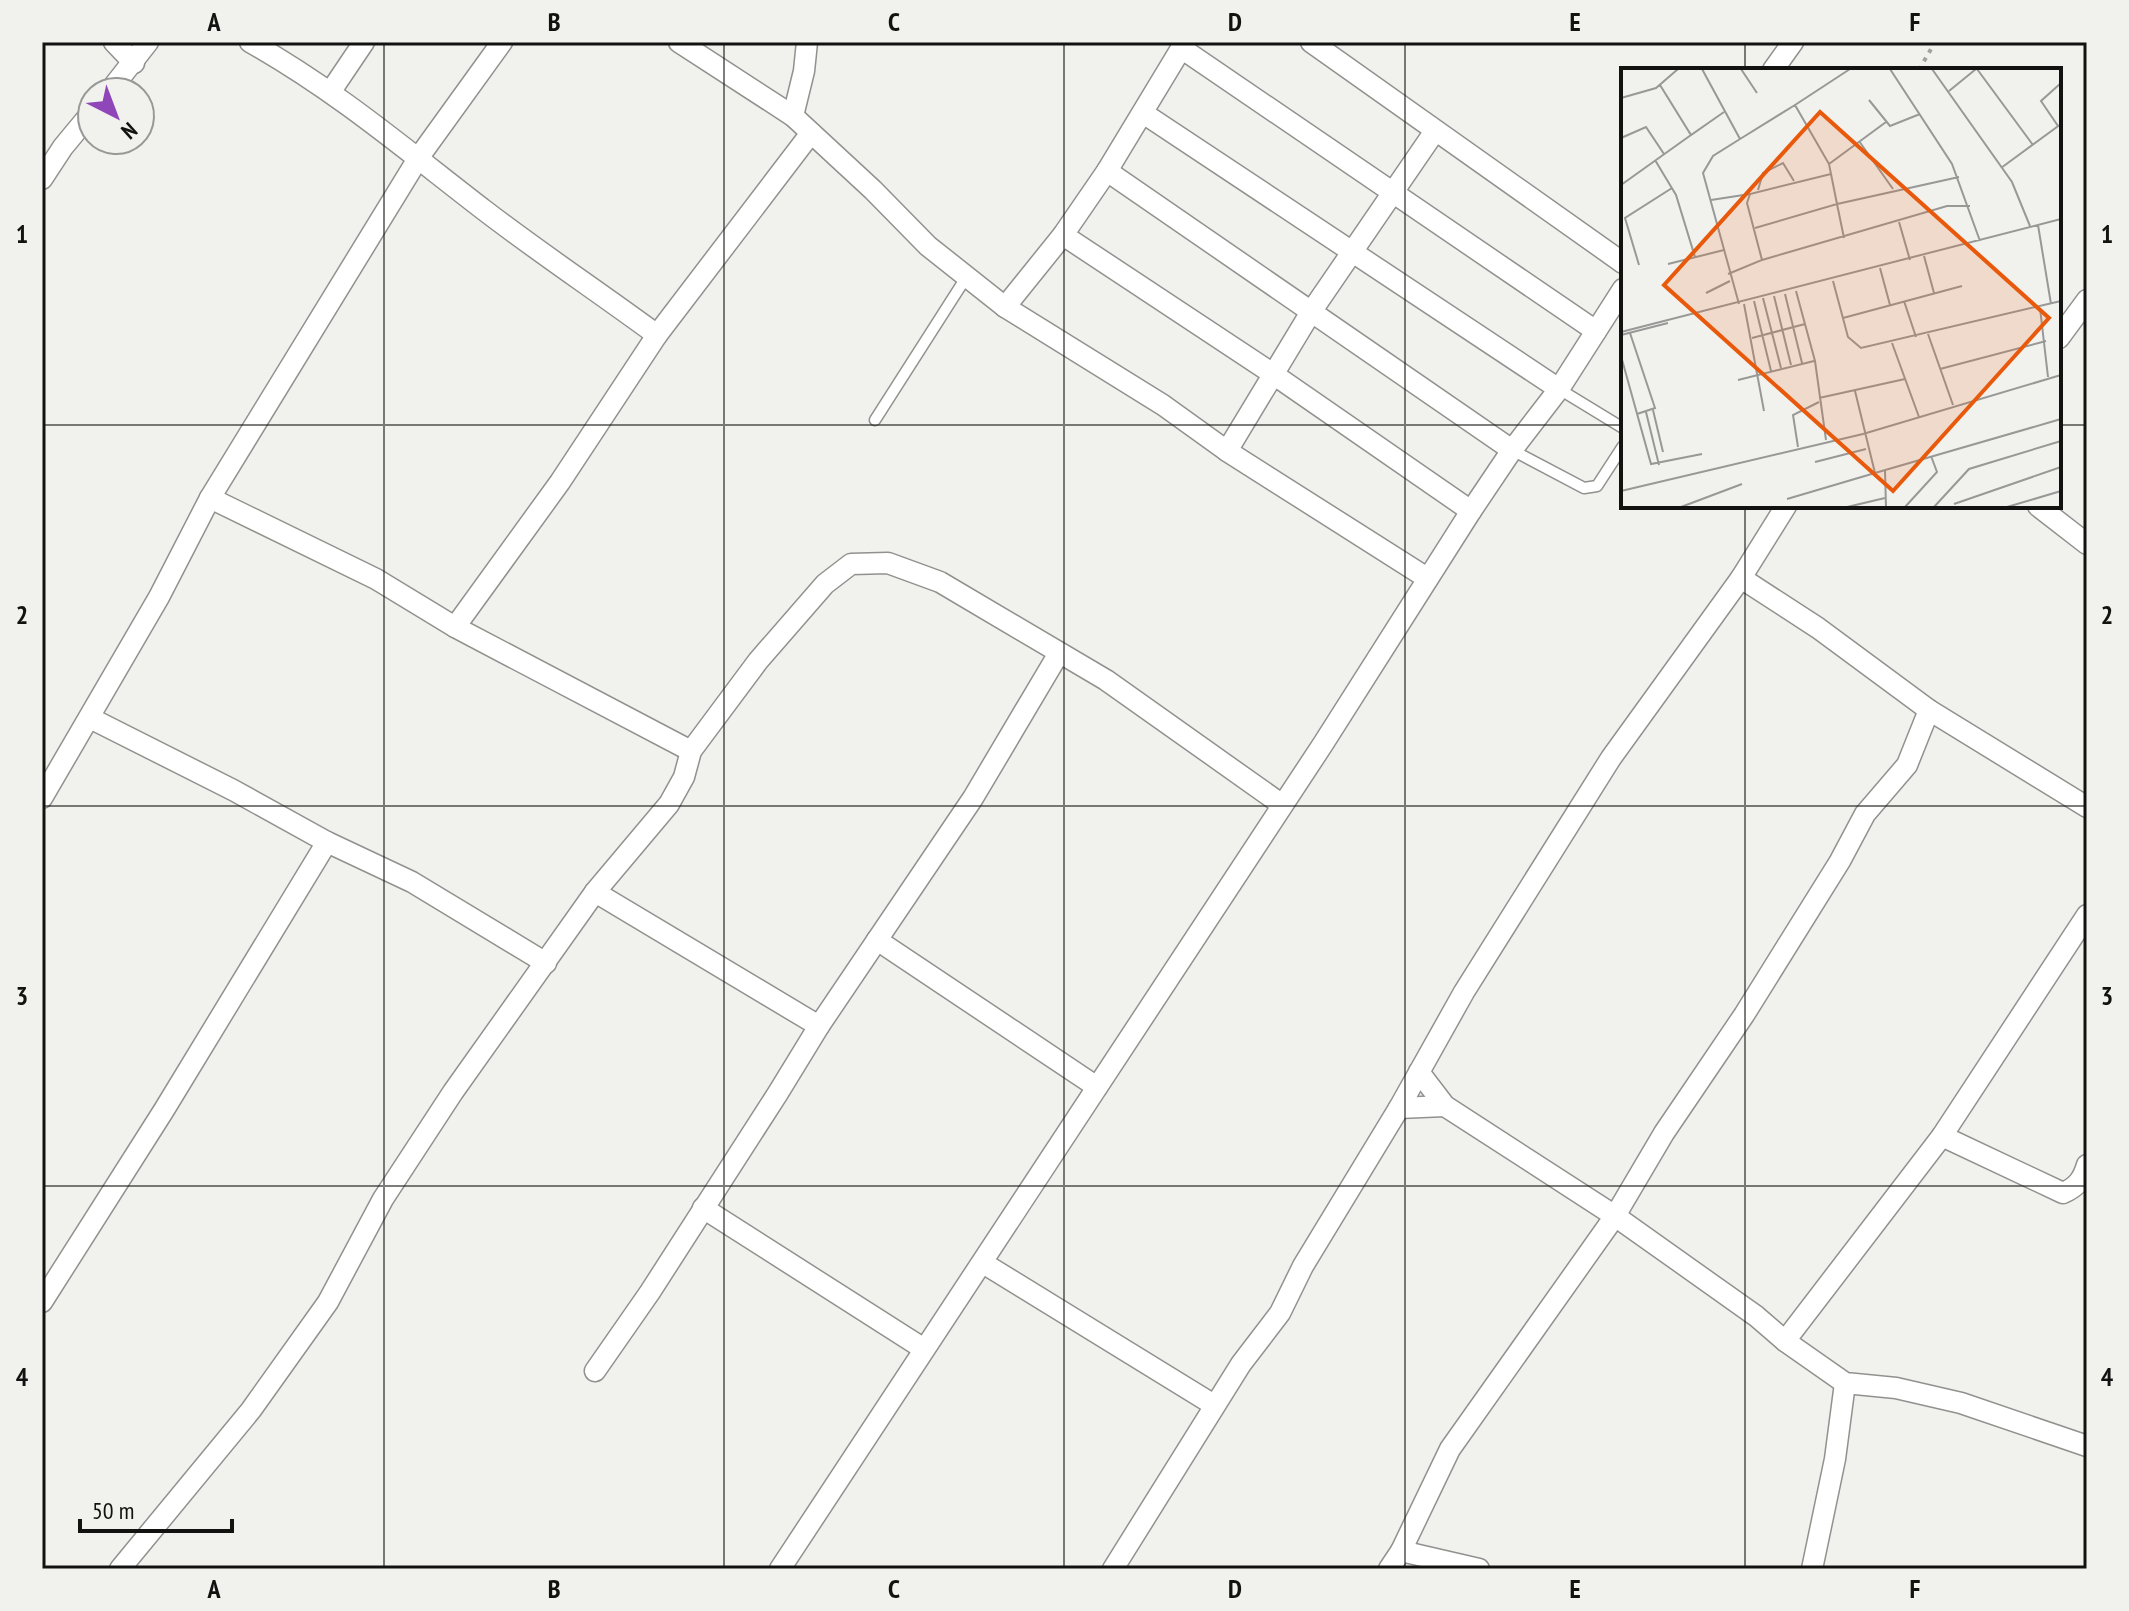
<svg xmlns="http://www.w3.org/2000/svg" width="2129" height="1611" font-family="'PT Sans Narrow',sans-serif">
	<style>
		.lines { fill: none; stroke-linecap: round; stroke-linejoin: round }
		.service-casing { stroke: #92918e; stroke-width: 13 }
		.minor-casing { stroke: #92918e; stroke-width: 23 }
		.path { stroke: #a1a19f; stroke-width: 4; stroke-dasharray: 4 6; stroke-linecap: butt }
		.service { stroke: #fff; stroke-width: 10 }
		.minor { stroke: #fff; stroke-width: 20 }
		.grid { fill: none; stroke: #121211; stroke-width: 2; stroke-opacity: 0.55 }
		.inset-road { fill: none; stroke: #989896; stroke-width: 2 }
		.view { fill: #e8590c; fill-opacity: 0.15; stroke: #e8590c; stroke-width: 4 }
		.inset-edge { fill: none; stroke: #121211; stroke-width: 4 }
		.neatline { fill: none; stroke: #121211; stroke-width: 3 }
		.grid-label { font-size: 26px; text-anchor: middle; font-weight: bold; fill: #121211 }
	</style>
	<rect width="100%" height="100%" fill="#f1f1ee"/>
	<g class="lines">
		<defs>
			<g id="service">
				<polyline points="1559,389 1623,428"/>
				<polyline points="875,420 967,276"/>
				<polyline points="1512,450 1584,488 1597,486 1623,446"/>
			</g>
			<g id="minor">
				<polyline points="114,42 134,63"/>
				<path d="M250 42C337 91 406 150 484 210 540 253 600 293 657 335"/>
				<polyline points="679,42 793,116 873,190 928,246 1005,307 1163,405 1227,451 1427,578"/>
				<polyline points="1311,42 1623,263"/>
				<polyline points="1181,48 1596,331"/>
				<polyline points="1773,70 1793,42"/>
				<polyline points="331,91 364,42"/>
				<polyline points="109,92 148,42"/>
				<polyline points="1143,113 1559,389"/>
				<polyline points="793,116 804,71 807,42"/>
				<polyline points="1107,171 1512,450"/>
				<polyline points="42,179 63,147 92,112"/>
				<polyline points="1063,235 1273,374 1471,511"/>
				<polyline points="1005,307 1063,235 1107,171 1185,42"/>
				<polyline points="2059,338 2087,300"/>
				<polyline points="1227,451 1311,312 1435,131"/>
				<polyline points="210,498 376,579 455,627 691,751"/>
				<polyline points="1786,506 1741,578 1818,628 1929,710 2087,807"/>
				<polyline points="2038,506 2087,544"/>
				<polyline points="455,627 560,482 657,335 811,133"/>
				<polyline points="90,718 233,790 327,842 412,882 546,963"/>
				<polyline points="42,798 159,597 210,498 419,157 502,42"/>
				<polyline points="595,892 819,1026"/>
				<polyline points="877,940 1097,1087"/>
				<polyline points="1419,1072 1445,1106 1615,1216 1664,1133 1744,1015 1840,861 1865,814 1907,765 1929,710"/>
				<polyline points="1399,1108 1445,1106"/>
				<path d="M1942 1136 2063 1193C2077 1187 2083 1179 2087 1165"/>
				<polyline points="703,1208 924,1349"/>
				<polyline points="983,1263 1214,1405"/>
				<polyline points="42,1302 164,1110 327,842"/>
				<polyline points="1785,1341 1942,1136 2087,915"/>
				<polyline points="595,1371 650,1292 778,1093 819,1026 973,798 1059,653"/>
				<polyline points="1401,1551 1479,1569"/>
				<polyline points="120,1569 251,1410 328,1302 383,1199 453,1092 595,892 669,804 684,777 691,751 758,661 825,584 851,564 888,563 940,582 1106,680 1281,804"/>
				<polyline points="780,1569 1323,744 1471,511 1512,450 1559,389 1623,289"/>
				<polyline points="1113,1569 1241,1364 1280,1313 1303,1266 1399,1108 1464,992 1611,758 1741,578"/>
				<polyline points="1389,1569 1401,1551 1450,1449 1615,1216 1756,1316 1785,1341 1845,1383 1896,1388 1961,1403 2087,1446"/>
				<polyline points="1812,1569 1835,1459 1845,1383"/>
			</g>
		</defs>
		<use href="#service" class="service-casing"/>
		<use href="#minor" class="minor-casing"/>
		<polyline class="path" points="1919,70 1935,42"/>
		<use href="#service" class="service"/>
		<use href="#minor" class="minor"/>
	</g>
	<path class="grid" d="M384 42V1569M724 42V1569M1064 42V1569M1405 42V1569M1745 42V70M42 425H1623M2059 425H2087M1745 506V1569M42 806H2087M42 1186H2087"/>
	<g transform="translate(1621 68)">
		<rect width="440" height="440" fill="#f1f1ee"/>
		<path class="inset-road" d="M81 1 119 71 92 88 82 105 118 236M120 1 136 25M229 1 174 37 208 96 216 136 338 109M269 1 331 96 359 173M311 1 391 114 409 158M356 1 412 77M39 17 70 67 103 44M328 23 355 1M0 30 35 20 57 1M248 32 269 58 299 46M437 58 420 33 440 15M0 70 25 59 43 86M119 71 174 37M238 73 272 121M34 92 55 127 74 189M208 96 265 54M380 100 440 56M0 117 70 67M137 122 142 105 162 95 173 113M90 132 129 126M278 154 289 192M417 157 430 236M134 160 216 136 223 170M303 188 313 225M141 192 326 138H349M47 196 103 182M18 197 4 150 51 120M259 200 269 237M107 206 141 192 126 135 129 126 210 106M212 213 227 269 240 280 440 233M175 223 194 293 205 372M85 225 109 213M164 226 181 295M153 228 170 297M142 230 160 300M133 233 150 303M283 233 295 269M123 236 143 343M419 240 427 309M222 250 341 218M0 264 440 151M9 265 34 340 16 346M307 266 332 337M0 267 47 255M131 270 184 256M271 275 298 349M0 288 30 396 81 386M319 301 425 273M117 312 193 293M234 323 254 405 440 351M198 330 284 311M32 342 42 384M25 344 38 397M177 379 172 347 198 334M194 394 245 381M264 403 265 439M0 423 242 366 440 307M166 431 254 405M333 436 440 399M60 439 121 416M226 439 264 430M284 439 316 404 310 388M313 439 348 401 440 373M386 439 440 423"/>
		<path class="view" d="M199 44 428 250 272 423 43 217Z"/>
		<rect width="440" height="440" class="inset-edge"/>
	</g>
	<rect width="2129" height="1611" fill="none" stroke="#f1f1ee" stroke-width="88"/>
	<g transform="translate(116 116) rotate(138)"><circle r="38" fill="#f1f1ee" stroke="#989896" stroke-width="2"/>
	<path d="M0-6L14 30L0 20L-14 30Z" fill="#8f46b8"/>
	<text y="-12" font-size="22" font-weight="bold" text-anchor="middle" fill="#121211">N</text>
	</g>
	<path d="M80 1519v12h152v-12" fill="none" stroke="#121211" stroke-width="4"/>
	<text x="92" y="1519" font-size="24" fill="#121211" stroke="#f1f1ee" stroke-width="6" paint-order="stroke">50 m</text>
	<rect x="44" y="44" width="2041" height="1523" class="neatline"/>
	<g class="grid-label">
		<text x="214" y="31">A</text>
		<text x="554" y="31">B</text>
		<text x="894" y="31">C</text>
		<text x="1235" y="31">D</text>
		<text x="1575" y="31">E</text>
		<text x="1915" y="31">F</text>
		<text x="22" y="243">1</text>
		<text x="2107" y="243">1</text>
		<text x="22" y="624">2</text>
		<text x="2107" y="624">2</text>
		<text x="22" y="1005">3</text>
		<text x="2107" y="1005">3</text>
		<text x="22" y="1386">4</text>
		<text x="2107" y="1386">4</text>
		<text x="214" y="1598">A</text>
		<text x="554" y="1598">B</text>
		<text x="894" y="1598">C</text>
		<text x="1235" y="1598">D</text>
		<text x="1575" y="1598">E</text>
		<text x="1915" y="1598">F</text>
	</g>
</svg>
